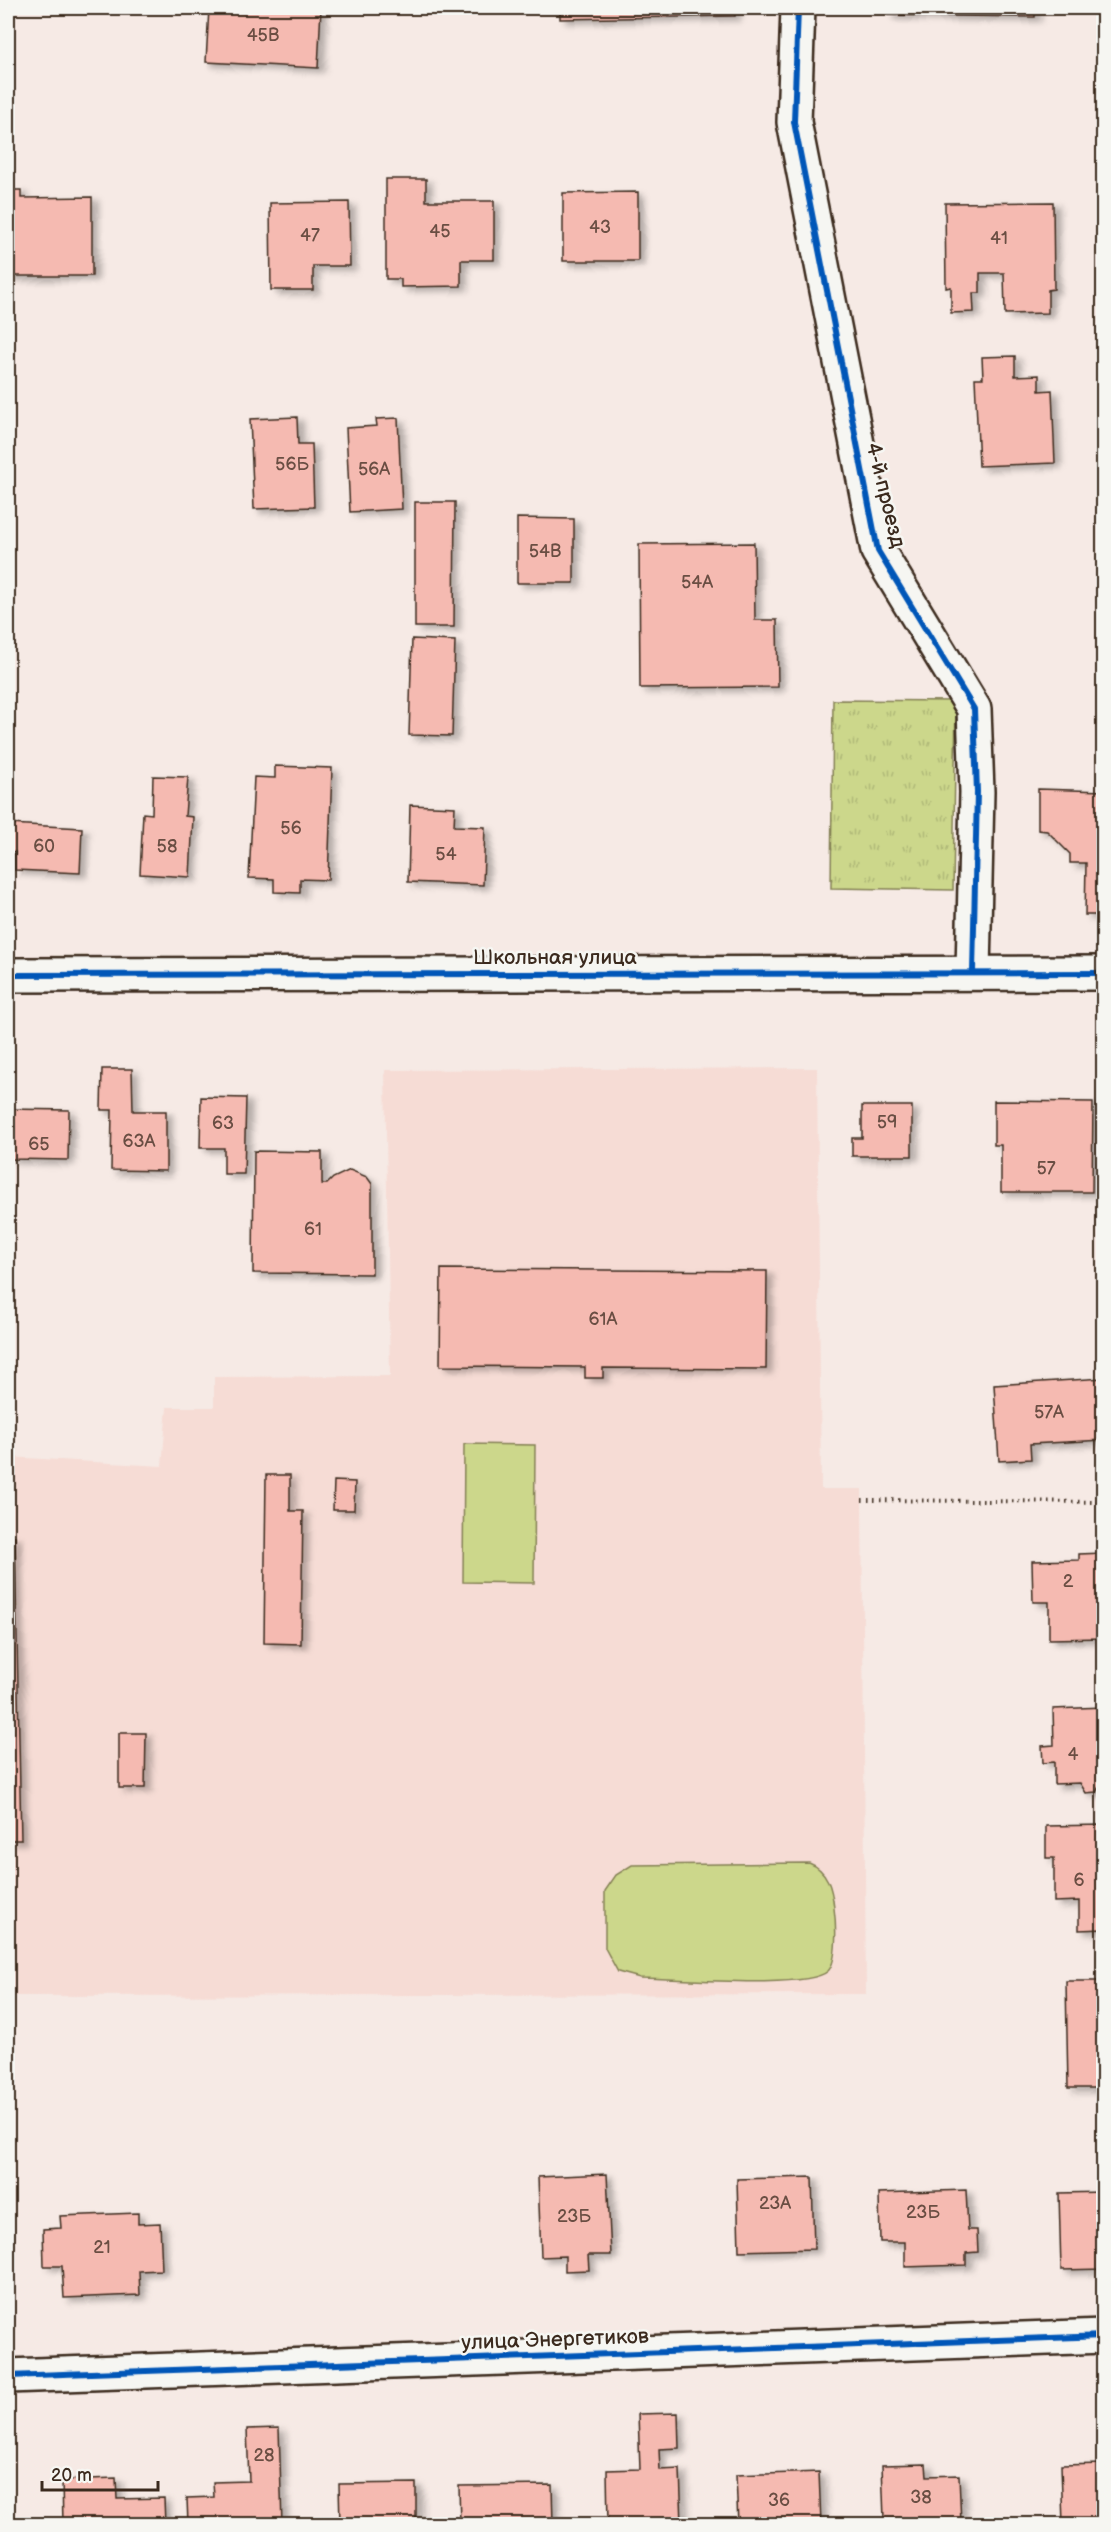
<svg xmlns="http://www.w3.org/2000/svg" width="1111" height="2532" font-family="'Balsamiq Sans',sans-serif">
	<style>
		.built { fill: #f6dcd5 }
		.grass { fill: url(#grass-tufts); stroke: #848054; stroke-width: 1.5 }
		.park { fill: #ccd78b; stroke: #848054; stroke-width: 1.5 }
		.building { fill: #f5bab1; stroke: #3b2a1e; stroke-width: 1.5; filter: url(#shadow) }
		.lines { fill: none; stroke-linecap: round; stroke-linejoin: round }
		.minor-casing { stroke: #3b2a1e; stroke-width: 38 }
		.path { stroke: #3b2a1e; stroke-width: 4; stroke-dasharray: 1.5 4.5; stroke-linecap: butt }
		.minor { stroke: #f6f6f2; stroke-width: 33 }
		.cycleway-casing { stroke: #f6f6f2; stroke-width: 10 }
		.cycleway { stroke: #0057b8; stroke-width: 6 }
		.labels { text-anchor: middle; stroke-width: 5; stroke-linejoin: round; paint-order: stroke }
		.number-label { font-size: 18px; fill: #6a4e43 }
		.street-label { font-size: 21px; fill: #3b2a1e; stroke: #f6f6f2 }
	</style>
	<defs>
		<pattern id="grass-tufts" width="24" height="20" patternUnits="userSpaceOnUse" patternTransform="scale(1.5)"><rect width="24" height="20" fill="#ccd78b"/><path d="M3 7l-1-3M5 7V3M7 7l1-3M15 17l-1-3M17 17v-4M19 17l1-3" fill="none" stroke="#b0b978"/></pattern>
		<filter id="shadow"><feDropShadow dx="6" dy="4" stdDeviation="3" flood-color="#0004"/></filter>
	</defs>
	<rect width="100%" height="100%" fill="#f6eae5"/>
	<filter id="ink" filterUnits="userSpaceOnUse"><feTurbulence type="fractalNoise" baseFrequency=".0167" numOctaves="2"/><feDisplacementMap in="SourceGraphic" scale="12" xChannelSelector="R" yChannelSelector="G"/><feConvolveMatrix kernelMatrix="1 2 1 2 8 2 1 2 1" color-interpolation-filters="sRGB"/></filter>
	<g filter="url(#ink)">
		<polygon class="built" points="817,1068 821,1489 862,1489 862,1500 866,1994 8,1996 8,1457 162,1466 167,1407 214,1407 214,1377 390,1376 385,1070"/>
		<polygon class="grass" points="833,700 956,701 953,890 831,888"/>
		<g class="park">
			<polygon points="464,1444 535,1445 534,1583 463,1582"/>
			<path d="M809 1863C828 1870 832 1889 834 1908 836 1922 838 1961 828 1971 808 1990 672 1978 640 1978L618 1972 605 1948V1891L616 1875 632 1865Z"/>
		</g>
		<g class="building">
			<polygon points="209,8 321,8 318,68 206,62"/>
			<polygon points="560,8 734,8 735,16 560,19"/>
			<polygon points="888,8 1035,8 1035,17 888,15"/>
			<polygon points="386,179 426,179 426,201 494,201 494,260 461,260 461,286 401,287 401,279 386,279"/>
			<polygon points="8,190 21,190 21,198 92,197 92,276 8,276"/>
			<polygon points="638,192 638,261 563,261 563,193"/>
			<polygon points="349,202 350,266 313,266 313,290 271,290 270,203"/>
			<polygon points="1053,202 1054,289 1048,290 1048,313 1005,314 1004,273 980,273 980,293 973,293 974,312 951,313 951,287 946,288 945,203"/>
			<polygon points="1015,356 1015,376 1039,375 1039,391 1052,390 1055,463 979,466 975,378 983,378 982,357"/>
			<polygon points="297,417 298,444 312,444 314,507 254,509 250,419"/>
			<polygon points="398,418 402,509 350,512 346,428 377,426 376,419"/>
			<polygon points="415,502 455,502 454,627 415,627"/>
			<polygon points="517,518 574,519 574,583 517,583"/>
			<polygon points="754,543 755,620 777,620 778,687 640,688 639,544"/>
			<polygon points="412,639 455,641 452,736 409,735"/>
			<polygon points="275,766 332,768 328,880 300,879 300,893 274,892 274,879 249,878 254,777 275,778"/>
			<polygon points="153,776 188,777 185,816 193,817 190,877 140,874 143,813 152,814"/>
			<polygon points="1038,789 1104,791 1104,915 1085,915 1086,863 1070,863 1070,854 1047,831 1038,830"/>
			<polygon points="410,805 455,807 454,826 485,827 483,885 408,882"/>
			<polygon points="9,824 82,828 80,873 15,870 15,852 8,851"/>
			<polygon points="102,1069 132,1069 133,1111 166,1111 166,1171 111,1170 112,1110 101,1110"/>
			<polygon points="201,1097 246,1098 244,1174 224,1174 224,1148 200,1148"/>
			<polygon points="994,1101 1093,1102 1092,1192 1001,1192 1001,1145 994,1145"/>
			<polygon points="862,1106 912,1106 912,1156 852,1156 852,1138 862,1138"/>
			<polygon points="8,1109 69,1110 68,1160 10,1159"/>
			<polygon points="254,1151 322,1152 322,1184 327,1184 333,1178 350,1170 367,1177 372,1184 372,1274 253,1273"/>
			<polygon points="441,1269 767,1271 766,1369 603,1368 603,1378 585,1378 585,1367 440,1366"/>
			<polygon points="1104,1378 1104,1440 1030,1444 1031,1459 999,1461 994,1385"/>
			<polygon points="266,1475 290,1475 290,1511 303,1511 301,1644 264,1643"/>
			<polygon points="334,1481 355,1482 354,1510 333,1510"/>
			<polygon points="8,1536 15,1536 21,1840 8,1840"/>
			<polygon points="1104,1553 1104,1638 1049,1639 1049,1602 1033,1602 1032,1561 1079,1560 1079,1554"/>
			<polygon points="1104,1707 1104,1782 1101,1783 1096,1792 1086,1793 1080,1783 1054,1784 1054,1762 1043,1763 1042,1746 1054,1745 1053,1709"/>
			<polygon points="119,1733 146,1733 145,1788 119,1788"/>
			<polygon points="1104,1825 1104,1929 1079,1930 1079,1901 1054,1902 1054,1858 1046,1858 1046,1826"/>
			<polygon points="1066,1981 1104,1981 1104,2088 1068,2088"/>
			<polygon points="607,2174 611,2255 588,2255 589,2270 565,2271 565,2256 541,2257 538,2177"/>
			<polygon points="812,2177 814,2249 739,2251 737,2179"/>
			<polygon points="966,2190 968,2230 977,2230 978,2252 966,2253 966,2265 905,2267 905,2242 880,2242 879,2193"/>
			<polygon points="1104,2192 1104,2269 1061,2270 1059,2193"/>
			<polygon points="138,2213 138,2224 160,2223 162,2270 139,2271 140,2295 64,2298 62,2266 44,2266 43,2229 61,2228 60,2216"/>
			<polygon points="678,2413 679,2448 659,2449 660,2470 680,2469 682,2524 608,2524 607,2470 640,2469 638,2414"/>
			<polygon points="279,2428 282,2524 188,2524 187,2498 214,2497 213,2482 249,2481 247,2429"/>
			<polygon points="926,2464 927,2476 959,2475 961,2524 903,2524 903,2518 884,2519 882,2465"/>
			<polygon points="1104,2464 1104,2524 1063,2524 1061,2465"/>
			<polygon points="819,2472 821,2524 738,2524 736,2475"/>
			<polygon points="116,2478 117,2499 164,2498 165,2524 63,2524 62,2480"/>
			<polygon points="416,2483 416,2524 340,2524 339,2484"/>
			<polygon points="552,2485 553,2524 460,2524 459,2486"/>
		</g>
		<g class="lines">
			<defs>
				<g id="minor">
					<polyline points="798,8 794,122 878,551 974,709 977,792 973,972"/>
					<polyline points="8,975 1104,973"/>
					<polyline points="8,2376 1104,2336"/>
				</g>
			</defs>
			<use href="#minor" class="minor-casing"/>
			<polyline class="path" points="862,1500 1104,1502"/>
			<use href="#minor" class="minor"/>
			<defs>
				<g id="cycleway">
					<polyline points="798,8 794,122 878,551 974,709 977,792 973,972"/>
					<polyline points="8,975 1104,973"/>
					<polyline points="8,2376 1104,2336"/>
				</g>
			</defs>
			<use href="#cycleway" class="cycleway-casing"/>
			<use href="#cycleway" class="cycleway"/>
		</g>
	</g>
	<g class="labels">
		<g class="number-label">
			<text x="263" y="41">45В</text>
			<text x="600" y="233">43</text>
			<text x="440" y="237">45</text>
			<text x="310" y="241">47</text>
			<text x="999" y="244">41</text>
			<text x="292" y="470">56Б</text>
			<text x="374" y="475">56А</text>
			<text x="545" y="557">54В</text>
			<text x="697" y="588">54А</text>
			<text x="291" y="834">56</text>
			<text x="44" y="852">60</text>
			<text x="167" y="852">58</text>
			<text x="446" y="860">54</text>
			<text x="887" y="1128">59</text>
			<text x="223" y="1129">63</text>
			<text x="139" y="1147">63А</text>
			<text x="39" y="1150">65</text>
			<text x="1046" y="1174">57</text>
			<text x="313" y="1235">61</text>
			<text x="603" y="1325">61А</text>
			<text x="1049" y="1418">57А</text>
			<text x="1068" y="1587">2</text>
			<text x="1073" y="1760">4</text>
			<text x="1079" y="1886">6</text>
			<text x="775" y="2209">23А</text>
			<text x="923" y="2218">23Б</text>
			<text x="574" y="2222">23Б</text>
			<text x="102" y="2253">21</text>
			<text x="264" y="2461">28</text>
			<text x="921" y="2503">38</text>
			<text x="779" y="2506">36</text>
		</g>
		<g class="street-label">
			<text transform="translate(886 495) rotate(76)" y="7">4-й проезд</text>
			<text x="555" y="964">Школьная улица</text>
			<text transform="translate(555 2339) rotate(-2)" y="7">улица Энергетиков</text>
		</g>
	</g>
	<rect width="1111" height="2532" fill="none" stroke="#f6f6f2" stroke-width="30"/>
	<rect x="15" y="15" width="1081" height="2502" fill="none" stroke="#3b2a1e" stroke-width="2" filter="url(#ink)"/>
	<path d="M42 2481v9h116v-9" fill="none" stroke="#3b2a1e" stroke-width="3"/>
	<text x="51" y="2481" font-size="18" fill="#3b2a1e" stroke="#f6f6f2" stroke-width="4.5" paint-order="stroke">20 m</text>
</svg>
